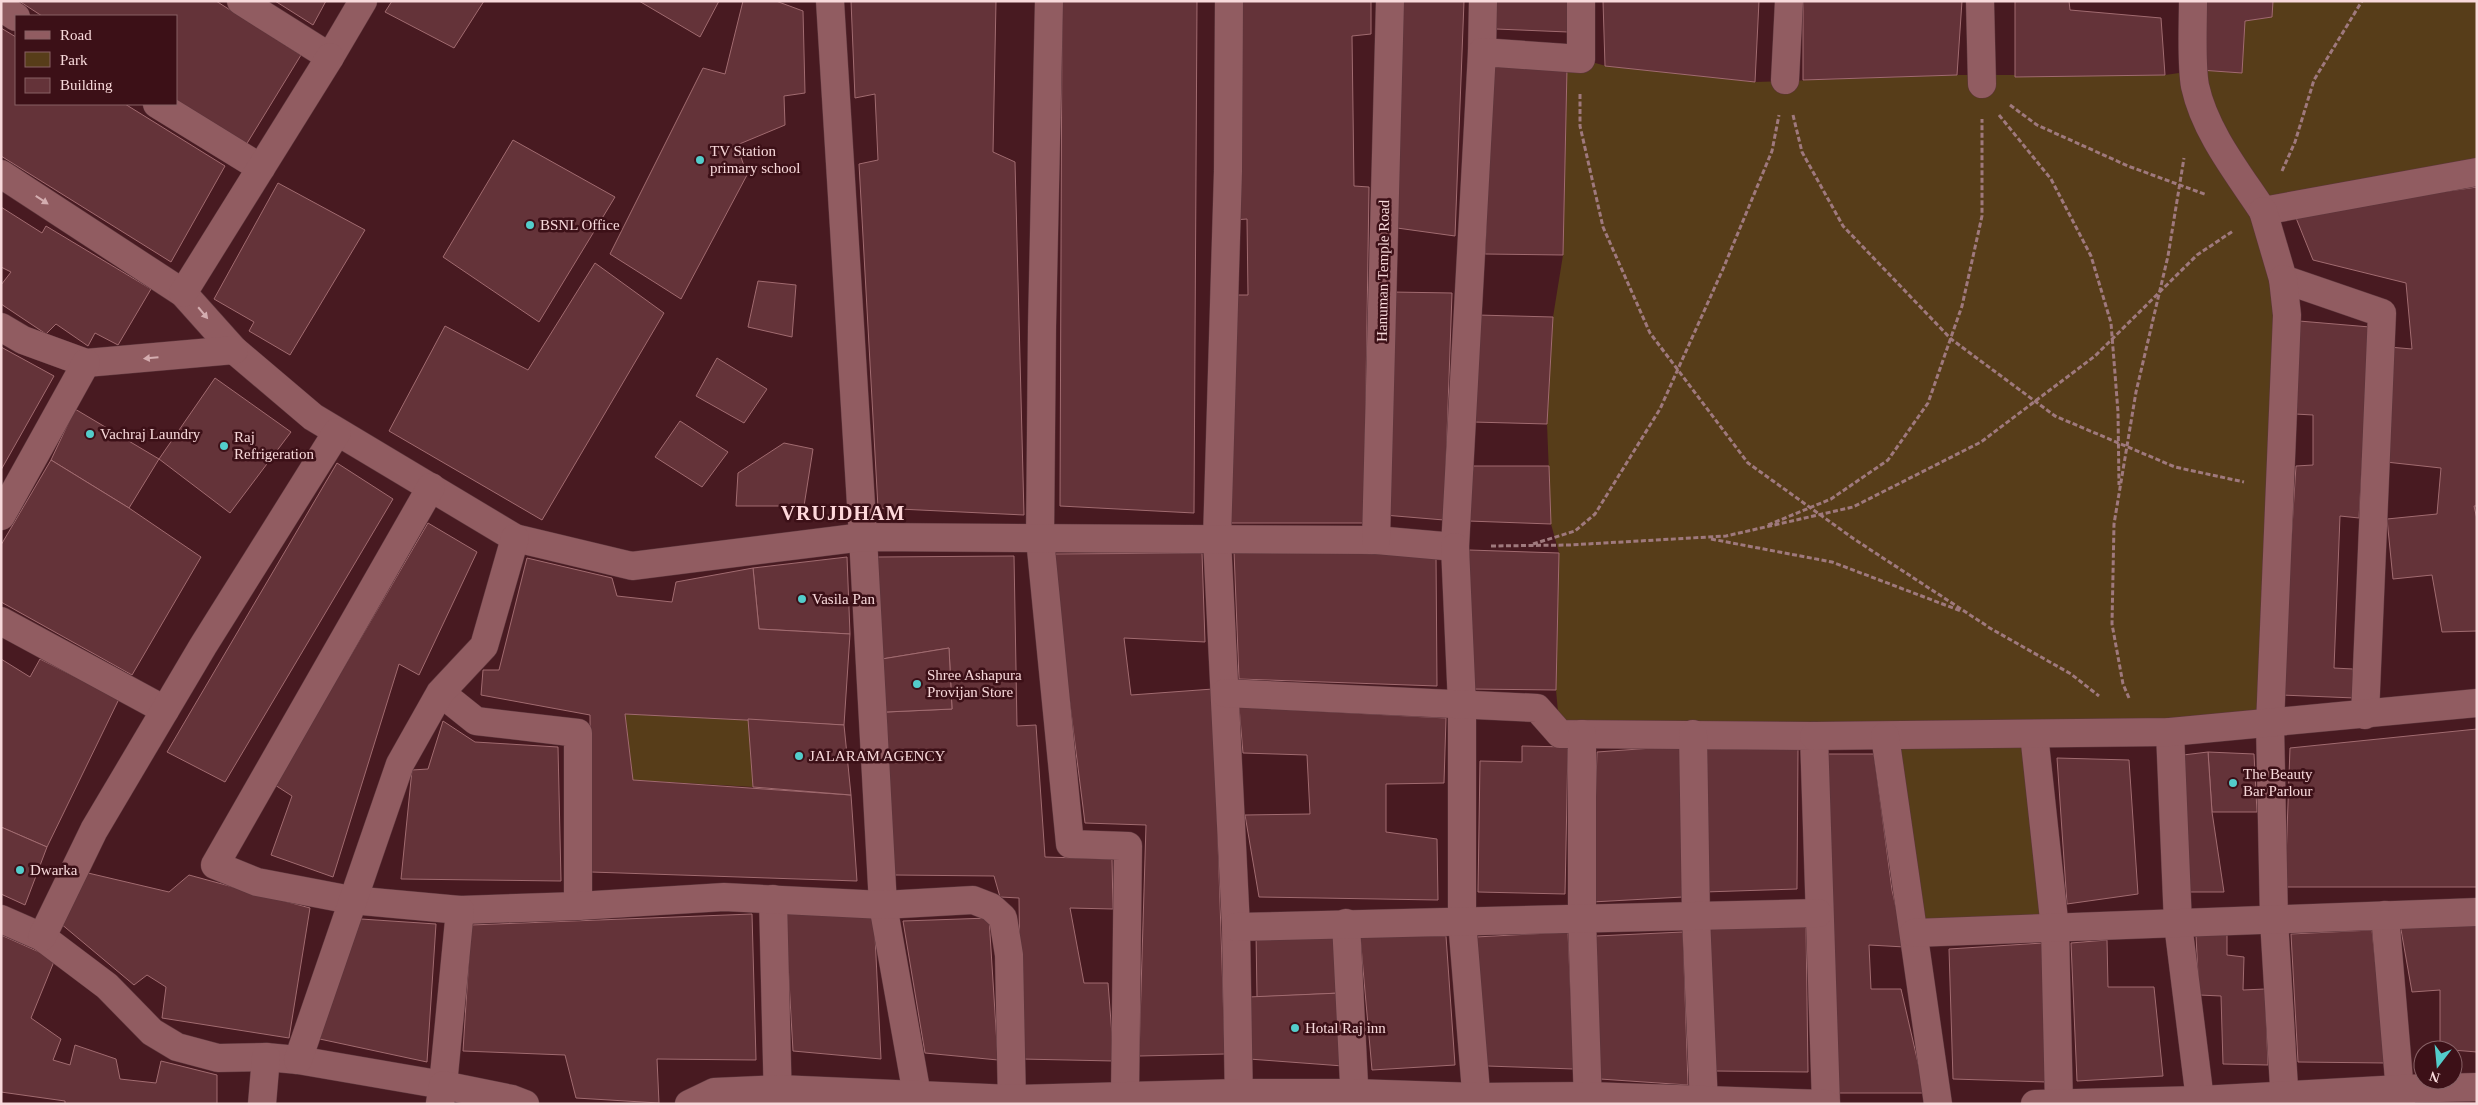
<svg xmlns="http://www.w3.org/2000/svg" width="2478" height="1105" font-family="Georgia,serif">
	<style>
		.green { fill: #573d19 }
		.building { fill: #643339; stroke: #a16b70 }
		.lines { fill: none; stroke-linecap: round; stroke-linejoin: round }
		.minor-casing { stroke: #5d363c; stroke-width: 29 }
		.path { stroke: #9f797d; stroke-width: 3; stroke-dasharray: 5 2.5; stroke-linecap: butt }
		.minor { stroke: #915c61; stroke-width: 28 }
		.oneway { fill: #d4adb0 }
		.poi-dot { fill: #53cdcb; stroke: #3c1017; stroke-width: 2 }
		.labels { text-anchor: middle; stroke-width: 5; stroke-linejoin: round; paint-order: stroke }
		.poi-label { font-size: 15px; fill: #f8d9db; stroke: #3c1017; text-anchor: start }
		.street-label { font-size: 15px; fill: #f8d9db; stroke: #3c1017 }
		.district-label { font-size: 20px; font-weight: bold; letter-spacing: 1px; fill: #fed8db; stroke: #3c1017 }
	</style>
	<rect width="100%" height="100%" fill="#481a21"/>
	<g class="green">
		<polygon points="2273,1 2477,1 2477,172 2264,211 2281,272 2270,724 2034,734 2055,929 1914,933 1885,736 1560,734 1556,690 1559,553 1551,524 1547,424 1553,317 1563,255 1567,68 1581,59 1606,66 1755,82 1957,75 2165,75 2200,70 2241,73 2245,21 2272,17"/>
		<polygon points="625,714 748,719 753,787 633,780"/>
	</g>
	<g class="building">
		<polygon points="19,1 216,1 301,55 246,145 176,101 176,16 42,16"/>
		<polygon points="275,1 326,1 313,25"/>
		<polygon points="392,1 484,1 454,48 385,12"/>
		<polygon points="639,1 719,1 700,37"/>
		<polygon points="743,1 776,1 803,11 805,93 784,96 785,125 737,145 747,175 681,299 610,254 703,68 725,74"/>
		<polygon points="851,1 996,1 993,152 1015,162 1024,515 878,508 859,164 878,160 875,94 855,98"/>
		<polygon points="1062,1 1197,1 1194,513 1060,506"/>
		<polygon points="1240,1 1371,1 1371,34 1352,36 1354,186 1369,187 1364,523 1225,523 1234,295 1248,295 1247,219 1234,220"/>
		<polygon points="1399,1 1464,1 1455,236 1397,228"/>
		<polygon points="1496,1 1568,1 1568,32 1496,29"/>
		<polygon points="1603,1 1759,1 1755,82 1605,66"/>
		<polygon points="1803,1 1962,1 1957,75 1803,80"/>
		<polygon points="2015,1 2069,1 2070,10 2161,18 2165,75 2015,77"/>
		<polygon points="2201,1 2273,1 2272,17 2245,21 2242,73 2200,70"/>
		<polygon points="1,28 16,37 16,104 125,104 225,166 171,262 1,156"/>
		<polygon points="1492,63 1567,68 1563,255 1485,254"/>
		<polygon points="513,140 615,197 539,322 443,257"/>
		<polygon points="278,183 365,230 290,355 249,331 254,322 214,299"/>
		<polygon points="2477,187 2477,506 2474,506 2477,519 2477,631 2442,632 2432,575 2393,579 2387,519 2437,514 2441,468 2386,462 2389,347 2412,349 2406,283 2313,260 2294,213"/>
		<polygon points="1,207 42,233 46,226 151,289 118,345 95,333 88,346 56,324 46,334 1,304 1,285 11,272 1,267"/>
		<polygon points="595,263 664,313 542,520 389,431 445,326 528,370"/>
		<polygon points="758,281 796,285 792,337 748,327"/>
		<polygon points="1392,292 1452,293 1444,520 1384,515"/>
		<polygon points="1477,315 1553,317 1547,424 1473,422"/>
		<polygon points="2299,321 2370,327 2359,518 2340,516 2334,668 2353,669 2355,698 2281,695 2296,466 2313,465 2313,415 2295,414"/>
		<polygon points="1,347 54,376 1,470"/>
		<polygon points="717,358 767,389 744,423 696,396"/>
		<polygon points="215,378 291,432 230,513 159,459"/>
		<polygon points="75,409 159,459 129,508 51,460"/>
		<polygon points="680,421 728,452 702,487 655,457"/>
		<polygon points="784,443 813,449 804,506 736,506 738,473"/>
		<polygon points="51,460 129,508 201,557 132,675 1,602 1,545"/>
		<polygon points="337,463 393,499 225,782 167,752"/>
		<polygon points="1473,466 1549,466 1551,524 1468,521"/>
		<polygon points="428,523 477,552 419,675 399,664 333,877 271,855 292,796 275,785"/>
		<polygon points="1469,550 1559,553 1556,690 1470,689"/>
		<polygon points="1234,551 1436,555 1437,686 1239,679"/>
		<polygon points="1202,553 1205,642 1124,638 1131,695 1213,689 1225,1054 1139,1056 1146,825 1085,823 1051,554"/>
		<polygon points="1014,556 1017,726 1036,725 1045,857 1112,859 1113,909 1070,908 1084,983 1108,983 1114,1061 1021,1059 1019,898 1000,897 994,876 894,875 886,712 952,709 949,648 882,659 877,557"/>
		<polygon points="847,557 850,634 759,629 753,568"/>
		<polygon points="527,558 612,578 617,596 672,602 676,582 753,568 759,629 850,634 844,725 625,714 633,780 851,795 857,881 591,872 590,715 481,695 483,670 499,670"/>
		<polygon points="949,648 952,709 886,712 882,659"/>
		<polygon points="1,659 30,677 40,659 119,699 47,847 1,827"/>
		<polygon points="1239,707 1446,718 1444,783 1386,784 1386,832 1437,839 1438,900 1259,897 1245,815 1310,814 1307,755 1243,753"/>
		<polygon points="748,719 844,725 851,795 753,787"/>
		<polygon points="443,721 475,742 558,747 561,881 401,879 412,770 428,769"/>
		<polygon points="2477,729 2477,887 2285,887 2290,748"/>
		<polygon points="1522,746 1568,747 1565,894 1478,892 1480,761 1522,762"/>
		<polygon points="1681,746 1683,897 1592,902 1597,752"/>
		<polygon points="1703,749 1798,749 1797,889 1704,892"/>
		<polygon points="2208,752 2254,754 2257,812 2212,812"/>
		<polygon points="2208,752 2212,812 2224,892 2189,892 2183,755"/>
		<polygon points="1824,754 1874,754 1892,890 1905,947 1869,945 1871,989 1901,989 1925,1093 1838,1093"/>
		<polygon points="2057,758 2129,760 2138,894 2067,904"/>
		<polygon points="1,827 47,847 25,905 1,894"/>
		<polygon points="88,873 169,892 189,875 310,908 289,1038 162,1018 166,987 147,975 134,985 60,923"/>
		<polygon points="785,911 874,915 881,1059 793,1051"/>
		<polygon points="752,914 756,1060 657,1059 659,1103 576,1098 565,1055 463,1051 471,925"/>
		<polygon points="989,918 998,1060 925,1053 903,921"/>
		<polygon points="361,919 436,924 427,1062 315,1038"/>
		<polygon points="2477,922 2477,1052 2440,1049 2440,990 2412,992 2400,924"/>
		<polygon points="1806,926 1808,1072 1715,1071 1706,928"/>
		<polygon points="2372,930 2386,1063 2298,1062 2291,934"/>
		<polygon points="1568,932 1574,1069 1487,1066 1476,937"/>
		<polygon points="1683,932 1688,1085 1600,1079 1596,936"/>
		<polygon points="1256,933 1337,934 1340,993 1257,997"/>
		<polygon points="2227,934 2227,955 2244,957 2243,990 2265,989 2268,1065 2223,1064 2221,996 2199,995 2196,935"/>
		<polygon points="1,935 55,959 31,1018 61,1039 53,1060 70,1065 75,1045 116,1059 120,1079 156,1083 161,1061 217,1075 217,1104 65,1104 65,1101 1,1092"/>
		<polygon points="1360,935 1446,936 1455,1065 1372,1070"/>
		<polygon points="2107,940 2108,987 2154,987 2163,1076 2077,1081 2071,943"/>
		<polygon points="2043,943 2047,1082 1953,1079 1949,949"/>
		<polygon points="1340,993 1343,1066 1249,1059 1248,997"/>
		<polygon points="2416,1102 2477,1102 2477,1104 2417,1104"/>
	</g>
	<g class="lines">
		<defs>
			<g id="minor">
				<polyline points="241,1 330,57 363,1"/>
				<polyline points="830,1 863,537 883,905 917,1095 917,1104"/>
				<polyline points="1049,1 1042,327 1040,539 1070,844 1128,846 1125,1096"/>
				<polyline points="1229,1 1228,171 1217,539 1236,927 1239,1104"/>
				<polyline points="1980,1 1982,84"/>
				<path d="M2193 1C2193 25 2191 64 2195 86 2205 132 2238 173 2263 211L2477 172"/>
				<polyline points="1,7 16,17"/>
				<polyline points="1482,52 1483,1"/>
				<polyline points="1785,80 1789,1"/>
				<polyline points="157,104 261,168"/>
				<polyline points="1,174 183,293 234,350 313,417 515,538 632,566 863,537 1376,540 1455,547 1482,52 1581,59 1581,1"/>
				<polyline points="2263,211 2283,279 2382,313 2365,715"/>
				<polyline points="2283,279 2287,315 2270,724 2274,920 2285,1104"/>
				<polyline points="183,293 330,57"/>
				<polyline points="1,327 23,340 86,363 234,350"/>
				<polyline points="1,516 86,363"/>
				<polyline points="1376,540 1390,1"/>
				<polyline points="1455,547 1462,705 1462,921 1477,1104"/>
				<polyline points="1,621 165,710"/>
				<polyline points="441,693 476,721 578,733 578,906"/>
				<polyline points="1225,693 1537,708 1560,734 1814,736 1826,1104"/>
				<polyline points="2170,732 2178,924 2200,1100"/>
				<polyline points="1582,734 1582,919 1588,1104"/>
				<polyline points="1693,734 1696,917 1704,1104"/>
				<polyline points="2034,734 2055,929 2059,1104"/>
				<polyline points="1814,736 2170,732 2477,703"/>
				<polyline points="1885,736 1938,1104"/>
				<polyline points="773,899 778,1104"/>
				<polyline points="460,910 578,906 724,897 883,905 973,900 991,907 1003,918 1009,955 1012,1104"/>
				<polyline points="2385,915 2401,1104"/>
				<polyline points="1,919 42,937 107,986 152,1032 177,1047 218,1058 266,1057 298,1060 443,1085 460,910 351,900 257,882 215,865 431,487"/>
				<polyline points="1346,923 1355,1104"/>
				<polyline points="1236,927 1818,913"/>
				<polyline points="1914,933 2477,912"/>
				<polyline points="42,937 94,830 203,646 337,432"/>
				<polyline points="298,1060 400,764 440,693 484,646 515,538"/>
				<polyline points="440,1103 443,1085 512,1099 525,1104"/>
				<polyline points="262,1104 266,1057"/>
				<polyline points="689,1104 714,1092 778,1089 1012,1099 1238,1093 1354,1093 1477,1097 1588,1096 1826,1104"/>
				<polyline points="2035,1104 2200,1100 2400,1089 2477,1087"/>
			</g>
		</defs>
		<use href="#minor" class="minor-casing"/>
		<g class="path">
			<polyline points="1580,94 1580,126 1603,227 1650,333 1748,463 1854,539 1987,626"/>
			<polyline points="2010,105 2037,125 2128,166 2207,195"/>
			<polyline points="1793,115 1802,152 1843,226 1951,339 2055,416 2175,467 2244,482"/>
			<polyline points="1999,115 2051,179 2091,256 2111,323 2118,412 2119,485"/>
			<polyline points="2282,171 2295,142 2314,80 2362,1"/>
			<polyline points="1768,525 1831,499 1888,460 1928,403 1962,306 1982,216 1982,119"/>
			<polyline points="1711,539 1832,562 1961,611"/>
			<polyline points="1533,544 1575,531 1595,514 1660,409 1723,269 1772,151 1779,115"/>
			<polyline points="1491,546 1569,545 1726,536 1853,507 1981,442 2095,356 2197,255 2233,231"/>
			<polyline points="1988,627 2071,674 2099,696"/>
			<polyline points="2129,698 2123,684 2112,624 2114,524 2136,392 2168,256 2184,158"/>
		</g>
		<use href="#minor" class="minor"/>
	</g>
	<defs><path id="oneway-solid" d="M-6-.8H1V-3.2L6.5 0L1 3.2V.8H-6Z" transform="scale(1.25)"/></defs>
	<g class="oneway">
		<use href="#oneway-solid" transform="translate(42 200) rotate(33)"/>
		<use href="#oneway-solid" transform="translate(203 313) rotate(50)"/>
		<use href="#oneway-solid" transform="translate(151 358) rotate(175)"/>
	</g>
	<g class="poi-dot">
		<circle cx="700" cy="160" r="5"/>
		<circle cx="530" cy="225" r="5"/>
		<circle cx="90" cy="434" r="5"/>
		<circle cx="224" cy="446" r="5"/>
		<circle cx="802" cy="599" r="5"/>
		<circle cx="917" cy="684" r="5"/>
		<circle cx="799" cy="756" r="5"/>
		<circle cx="2233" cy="783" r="5"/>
		<circle cx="20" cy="870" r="5"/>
		<circle cx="1295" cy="1028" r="5"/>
	</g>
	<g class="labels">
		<g class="poi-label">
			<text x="710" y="156">TV Station<tspan x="710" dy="17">primary school</tspan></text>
			<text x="540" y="230">BSNL Office</text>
			<text x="100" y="439">Vachraj Laundry</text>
			<text x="234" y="442">Raj<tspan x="234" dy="17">Refrigeration</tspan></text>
			<text x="812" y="604">Vasila Pan</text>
			<text x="927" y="680">Shree Ashapura<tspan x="927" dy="17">Provijan Store</tspan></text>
			<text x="809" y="761">JALARAM AGENCY</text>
			<text x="2243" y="779">The Beauty<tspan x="2243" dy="17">Bar Parlour</tspan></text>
			<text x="30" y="875">Dwarka</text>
			<text x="1305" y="1033">Hotal Raj inn</text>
		</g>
		<g class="street-label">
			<text transform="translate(1383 271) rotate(-89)" y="5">Hanuman Temple Road</text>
		</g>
		<g class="district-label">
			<text x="843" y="520">VRUJDHAM</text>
		</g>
	</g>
	<rect width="2478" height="1105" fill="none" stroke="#f8d9db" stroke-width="5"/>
	<rect x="15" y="15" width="162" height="90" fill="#3c1017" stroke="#876065"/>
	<rect x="25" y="31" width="25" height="8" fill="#915c61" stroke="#876065"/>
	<text x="60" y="40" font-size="15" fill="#f8d9db">Road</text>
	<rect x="25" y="52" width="25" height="15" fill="#573d19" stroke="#876065"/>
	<text x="60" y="65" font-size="15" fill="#f8d9db">Park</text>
	<rect x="25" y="78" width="25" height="15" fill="#643339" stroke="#876065"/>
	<text x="60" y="90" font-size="15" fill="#f8d9db">Building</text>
	<g transform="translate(2438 1065) rotate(196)"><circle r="24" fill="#3c1017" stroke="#876065"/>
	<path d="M0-4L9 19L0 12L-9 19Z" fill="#53cdcb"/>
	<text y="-8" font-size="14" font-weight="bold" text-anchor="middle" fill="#f8d9db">N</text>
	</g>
</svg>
